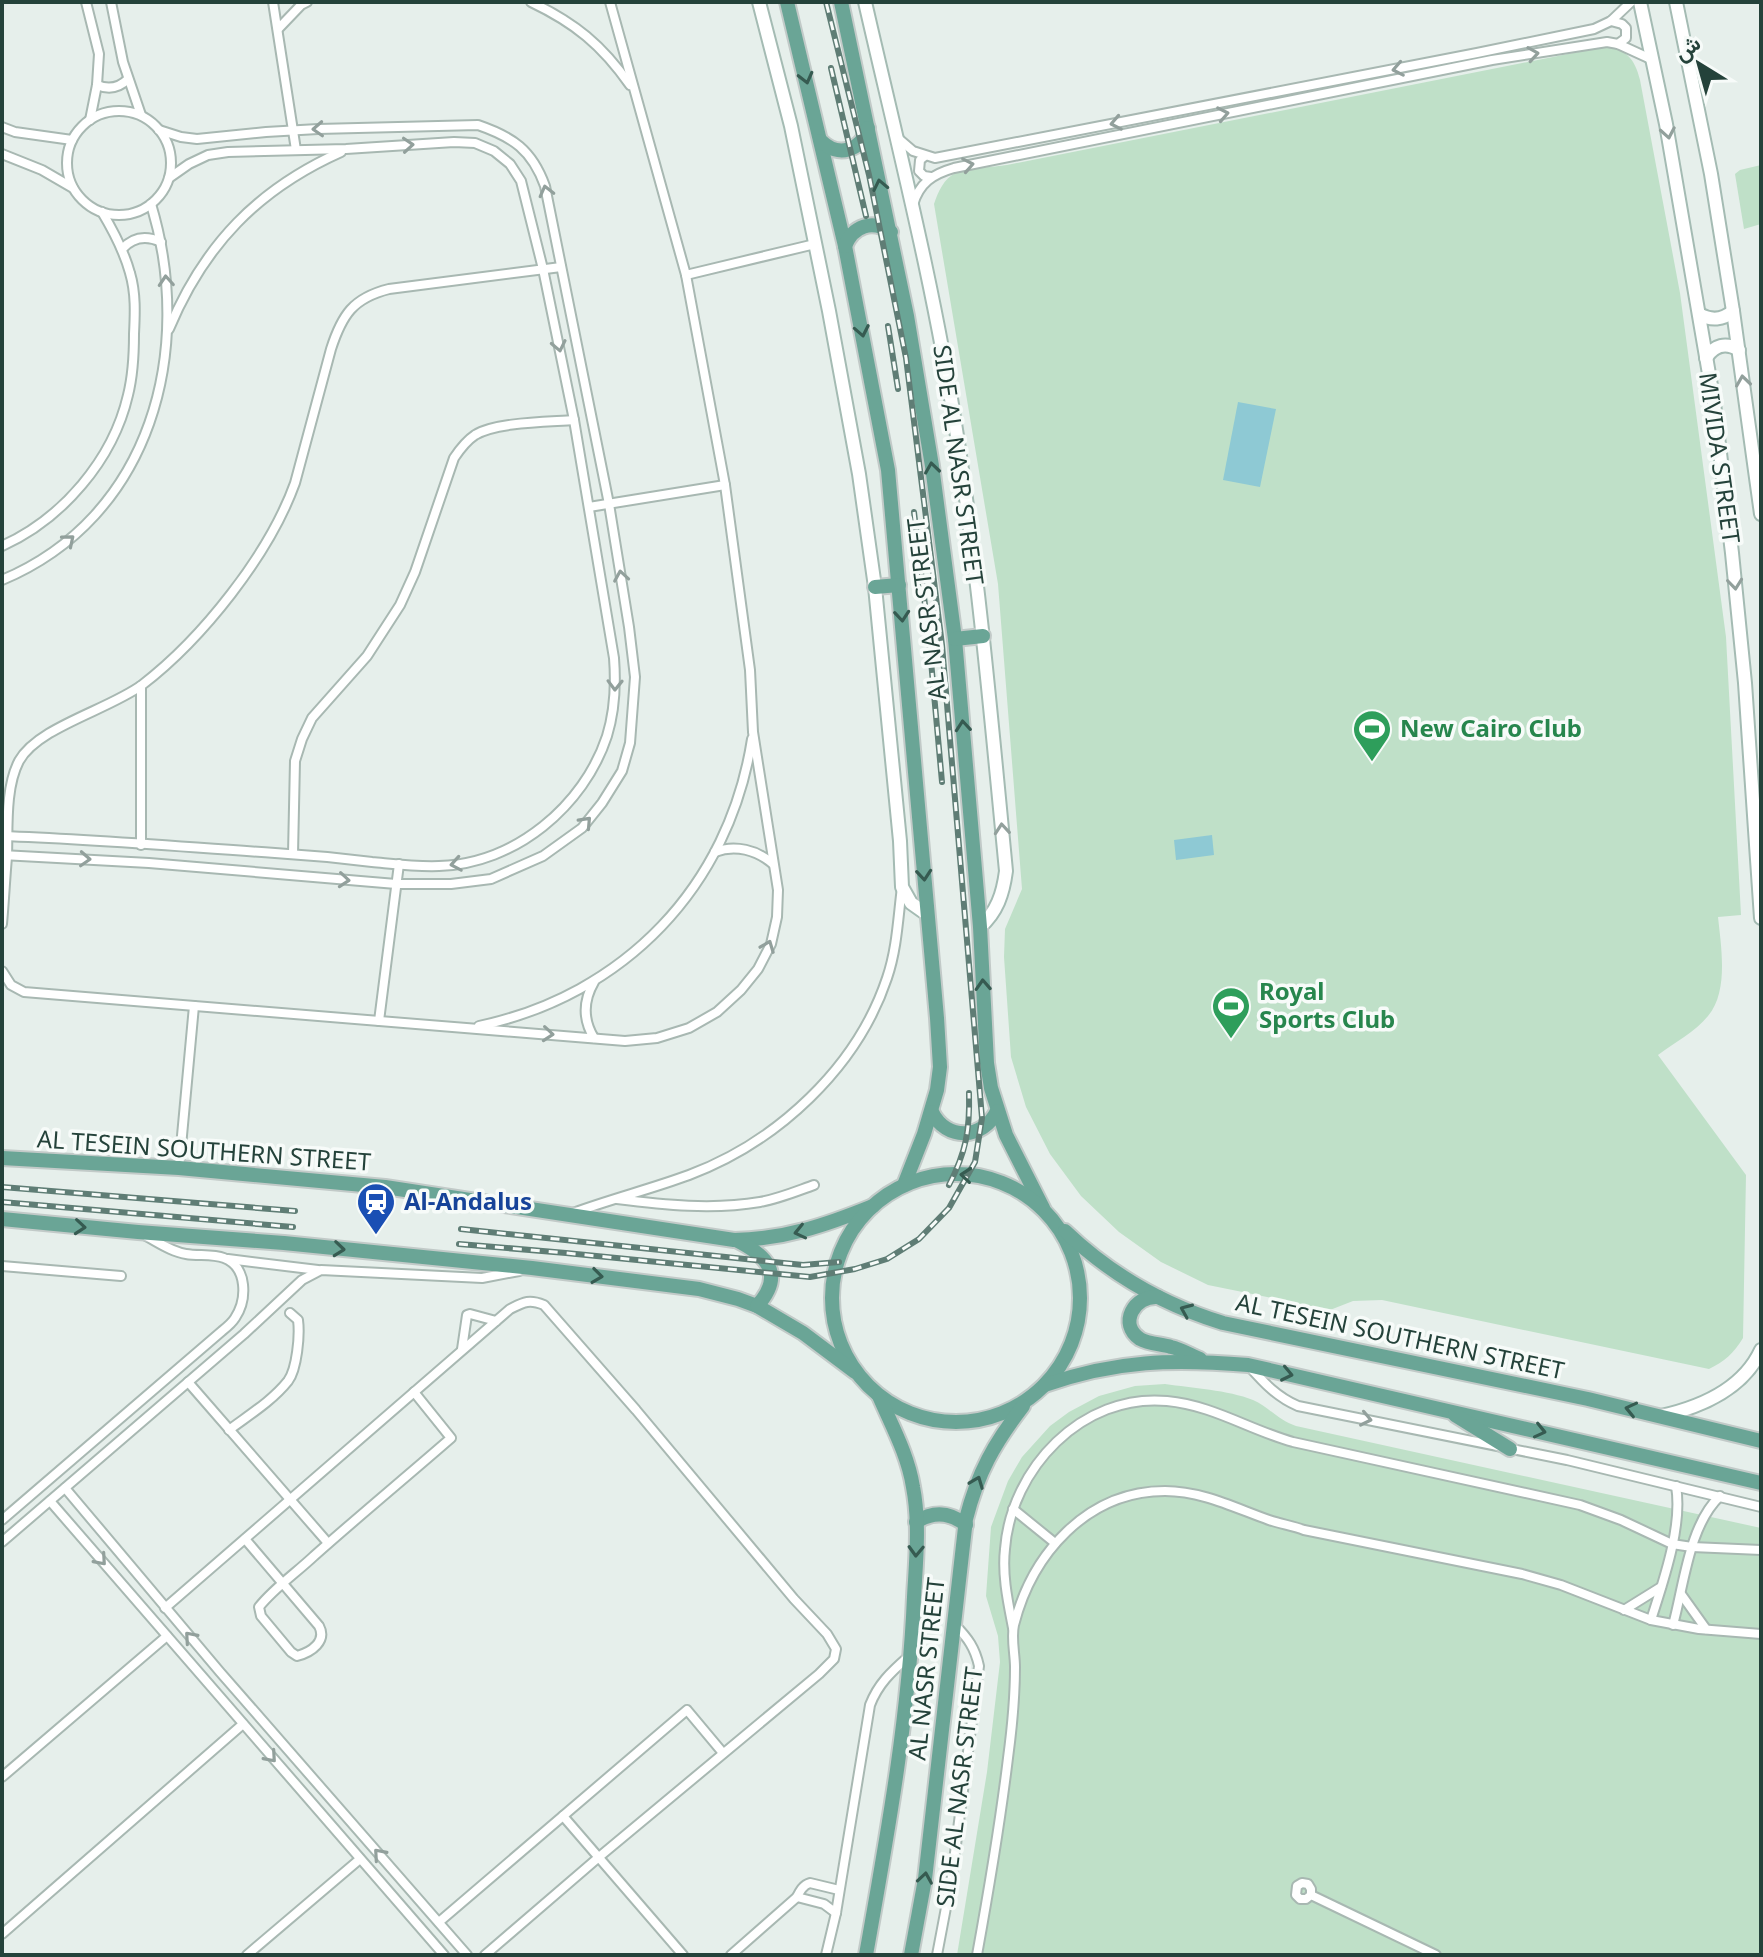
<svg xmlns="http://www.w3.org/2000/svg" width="1763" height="1957" font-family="'Noto Sans',Vazirmatn,sans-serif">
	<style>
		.green { fill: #bfe0c8 }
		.water { fill: #8ec9d4 }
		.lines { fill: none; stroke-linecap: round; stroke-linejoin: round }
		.street-casing { stroke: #a8b8b2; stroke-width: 12 }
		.secondary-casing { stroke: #a4bbb3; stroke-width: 16 }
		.primary-casing { stroke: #c2cac8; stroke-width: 18 }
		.street { stroke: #fff; stroke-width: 8 }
		.secondary { stroke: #fff; stroke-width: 12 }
		.primary { stroke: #6aa596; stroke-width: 14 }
		.rail-casing { stroke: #5f7d75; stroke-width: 6 }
		.rail { stroke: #f7fbf9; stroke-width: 3; stroke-dasharray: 9; stroke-linecap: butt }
		.oneway { stroke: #92a09c }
		.oneway2 { stroke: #365b51 }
		.labels { text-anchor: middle; stroke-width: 7; stroke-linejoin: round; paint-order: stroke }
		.street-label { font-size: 24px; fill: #24423a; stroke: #f7fbf9 }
		.leisure-label { font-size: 24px; font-weight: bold; fill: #27864d; stroke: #f7fbf9; text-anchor: start }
		.transit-label { font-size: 24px; font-weight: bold; fill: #164399; stroke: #f7fbf9; text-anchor: start }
	</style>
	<rect width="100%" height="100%" fill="#e6efeb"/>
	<g class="green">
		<path d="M1603 47C1626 48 1635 59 1640 80L1680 293 1726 637 1741 915 1718 917C1721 946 1729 991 1708 1016 1695 1032 1674 1043 1658 1055L1746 1175 1743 1338C1734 1353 1725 1361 1709 1369L1382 1300 1353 1301 1330 1310 1208 1285 1161 1262 1119 1232 1081 1196 1050 1154 1026 1107 1011 1057 1004 957 1005 929 1022 889 998 584 934 204C938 192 944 178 956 173 965 168 995 167 1007 165Z"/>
		<polygon points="1761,165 1761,224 1744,229 1735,174 1740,170"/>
		<path d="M1165 1384C1192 1388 1228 1390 1253 1400 1269 1407 1279 1421 1296 1426L1761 1528V1955H957L987 1772 1000 1662 998 1636 986 1596 991 1527 998 1508 1008 1481 1022 1457 1050 1426 1069 1412 1099 1396 1135 1386Z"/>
	</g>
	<g class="water">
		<polygon points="1238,402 1276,409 1260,487 1223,480"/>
		<polygon points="1212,835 1214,855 1176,860 1174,840"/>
	</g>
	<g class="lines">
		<defs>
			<g id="street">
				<polyline points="86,2 99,54 97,85 90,120"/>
				<polyline points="111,2 123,62 141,115"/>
				<polyline points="273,2 296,150"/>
				<path d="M531 2C575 23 602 45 630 85"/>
				<polyline points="1611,21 1622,24 1626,28 1626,38 1618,44"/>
				<polyline points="278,29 301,5 307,2"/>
				<path d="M97 85C109 90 119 88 128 79"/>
				<circle cx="119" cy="163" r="52"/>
				<polyline points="2,127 15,132 72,140"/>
				<polyline points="899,139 913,151 935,158 1477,53 1594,29 1611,21 1631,2"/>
				<polyline points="2,154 42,170 73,188"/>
				<polyline points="925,156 920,160 919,171 924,176 931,177"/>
				<path d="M913 205C919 183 933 174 954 168L1492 60 1607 42 1618 44 1653 60"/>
				<path d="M122 249C133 237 146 235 161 242"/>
				<polyline points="686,275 815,244"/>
				<path d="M169 329C204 245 258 189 341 152"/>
				<polyline points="589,507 725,485"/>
				<path d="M2 546C62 519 113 460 128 395 133 375 134 355 134 334 135 314 136 293 130 273 124 251 114 232 102 212"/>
				<path d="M2 580C152 517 195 350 151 204"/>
				<polyline points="141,686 141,845"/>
				<path d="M2 836C93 839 184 847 275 853 308 855 340 858 372 862 394 864 417 867 439 866 515 864 584 806 607 736 615 710 616 684 614 658L574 420 543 269 521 181 510 164 494 151 475 143 454 142 346 149 228 152 208 155 189 164 169 178"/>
				<path d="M715 852C735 844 757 850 773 864"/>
				<path d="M293 854 295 761 302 739 312 718 367 656 400 605 415 572 454 458C460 449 466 441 475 435 496 422 548 422 574 420"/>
				<path d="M2 855 149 863 396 884H451L491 879 543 856 582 828 602 803 622 771 630 743 635 677 629 627 609 504 545 186C532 150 513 137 478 125L318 129 266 132 197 139 181 137 159 130"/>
				<path d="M2 924C4 902 5 880 7 857 8 828 5 788 19 761 38 727 108 710 142 685 202 639 269 555 295 483L331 349C342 315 353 298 389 289L561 267"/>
				<polyline points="2,971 11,985 24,992 625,1041 657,1038 689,1028 717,1012 741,990 758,969 771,944 777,917 778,890 753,732 750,670 725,485 686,275 610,2"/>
				<path d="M594 982C583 1001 583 1020 594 1038"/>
				<polyline points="379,1021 399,864"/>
				<path d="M479 1026C624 995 729 887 752 739"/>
				<polyline points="179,1168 194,1006"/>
				<path d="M617 1199C664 1205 713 1210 760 1202 778 1199 797 1191 814 1185"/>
				<path d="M573 1213C611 1199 651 1189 689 1175 777 1142 857 1068 887 978 897 949 898 918 902 887"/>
				<polyline points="228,1259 318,1270"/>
				<polyline points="2,1266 121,1276"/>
				<polyline points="462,1349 467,1315 470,1314 496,1321"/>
				<path d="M1249 1366C1264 1383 1277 1397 1298 1406L1567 1460 1761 1507"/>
				<polyline points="188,1382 328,1543"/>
				<path d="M229 1430C249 1415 272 1401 288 1381 297 1369 300 1335 298 1320L290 1313"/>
				<polyline points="65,1488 220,1672 467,1955"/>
				<polyline points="50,1501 444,1955"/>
				<polyline points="1013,1509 1055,1543"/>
				<path d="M2 1520 222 1331C227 1327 232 1323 235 1318 247 1300 248 1267 224 1258 213 1254 198 1256 186 1254 172 1252 159 1243 146 1236"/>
				<path d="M245 1539 319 1626C327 1641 312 1652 297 1656L291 1652 261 1616 259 1607C274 1588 296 1573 314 1556 359 1516 405 1478 451 1438L414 1392"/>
				<polyline points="2,1542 244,1334 302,1280 321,1270 482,1278 519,1271"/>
				<polyline points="1681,1594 1706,1629"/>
				<path d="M165 1608 510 1309C524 1302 529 1299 544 1305L636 1410 794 1599 827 1634 836 1649 834 1659 819 1674 599 1857 485 1955"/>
				<polyline points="1624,1610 1661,1587"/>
				<path d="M1651 1620C1663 1582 1683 1526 1676 1486"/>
				<path d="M1673 1625C1684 1585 1689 1525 1720 1496"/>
				<path d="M1013 1628C1008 1602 1002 1575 1005 1549 1011 1469 1082 1393 1167 1401 1212 1405 1250 1430 1293 1442L1580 1505 1621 1520 1672 1544 1692 1547 1761 1550"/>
				<polyline points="2,1777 167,1636"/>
				<polyline points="563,1816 683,1955"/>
				<polyline points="1311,1895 1311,1889 1308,1884 1302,1883 1297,1886 1296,1895 1300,1899 1306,1899 1311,1895 1436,1955"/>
				<polyline points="797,1897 824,1904 836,1913"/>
				<polyline points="439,1922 687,1710 723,1753"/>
				<polyline points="2,1934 243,1724"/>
				<polyline points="247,1955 360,1859"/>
				<path d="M731 1955 797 1897C800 1891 803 1885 810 1883L839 1890"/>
				<path d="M826 1955 836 1913 870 1705C878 1684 891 1672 908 1657"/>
				<path d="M937 1955 952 1876 979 1666C975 1648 968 1638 955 1625"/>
				<path d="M977 1955C989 1889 1000 1824 1008 1758 1012 1728 1015 1698 1015 1667 1015 1654 1011 1638 1014 1625 1032 1554 1087 1491 1165 1491 1202 1491 1235 1508 1269 1520 1281 1524 1293 1526 1304 1530L1522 1574 1561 1585 1651 1620 1699 1629 1761 1634"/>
			</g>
			<g id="secondary">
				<polyline points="759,2 791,126 829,311 859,474 875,587 900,841 902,887 911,903 928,915"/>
				<path d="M865 2C898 146 935 290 957 436 979 580 992 726 1006 871 1003 894 997 912 980 927"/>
				<polyline points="1640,2 1666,124 1714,403 1732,553 1745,683 1761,918"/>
				<polyline points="1676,2 1711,174 1733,311 1761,514"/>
				<path d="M1699 314C1711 321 1723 320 1733 311"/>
				<path d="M1706 358C1714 345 1726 342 1739 350"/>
				<path d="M1661 1416C1701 1407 1743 1389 1761 1350"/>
			</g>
			<g id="primary">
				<polyline points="787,2 845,246 888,470 937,1018 940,1067 937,1090 924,1134 904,1185"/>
				<polyline points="841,2 907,316 932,466 955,639 980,927 987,1063 991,1088 1006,1135 1043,1208"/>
				<path d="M821 141C838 158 861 151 868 128"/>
				<path d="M845 246C853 226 872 219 891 232"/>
				<polyline points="875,587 899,585"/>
				<polyline points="955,639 983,636"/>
				<path d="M932 1112C946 1141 983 1140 997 1111"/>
				<path d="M2 1158 179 1168 385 1187 734 1240C786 1239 826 1225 873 1206"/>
				<circle cx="956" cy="1298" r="124"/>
				<polyline points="2,1219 138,1232 284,1243 532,1268 699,1289 738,1299 757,1306 803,1333 855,1372"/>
				<path d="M1065 1231C1110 1274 1164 1305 1223 1323L1588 1399 1761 1441"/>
				<path d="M736 1240C768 1256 785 1275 757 1306"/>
				<path d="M1158 1297C1134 1295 1118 1324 1140 1339 1149 1344 1161 1344 1171 1347 1181 1349 1190 1355 1200 1359"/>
				<path d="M1045 1385C1117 1360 1173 1359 1248 1365L1761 1483"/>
				<polyline points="1455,1415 1510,1449"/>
				<path d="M916 1522C933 1511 950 1512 966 1525"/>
				<path d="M866 1955C887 1837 909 1717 914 1597 916 1561 920 1523 913 1487 908 1455 892 1426 879 1396"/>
				<path d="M911 1955 925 1879 966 1519C978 1472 994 1444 1023 1406"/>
			</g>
		</defs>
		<use href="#street" class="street-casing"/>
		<use href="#secondary" class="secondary-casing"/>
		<use href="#primary" class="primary-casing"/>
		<use href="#street" class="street"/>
		<use href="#secondary" class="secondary"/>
		<use href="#primary" class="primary"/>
		<defs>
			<g id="rail">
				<polyline points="831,68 866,216"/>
				<polyline points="888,326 898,389"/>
				<polyline points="914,512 929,639 942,782"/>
				<path d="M949 1185C966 1152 970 1130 969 1093"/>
				<polyline points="2,1187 295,1211"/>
				<polyline points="2,1202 293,1227"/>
				<polyline points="461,1229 803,1265 839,1262"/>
				<polyline points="459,1244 566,1253 810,1277 855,1269 887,1259 919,1239 949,1208 975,1162 982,1118 942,645 906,358 869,175 826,2"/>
			</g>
		</defs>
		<use href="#rail" class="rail-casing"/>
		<use href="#rail" class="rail"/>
	</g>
	<defs><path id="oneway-chevron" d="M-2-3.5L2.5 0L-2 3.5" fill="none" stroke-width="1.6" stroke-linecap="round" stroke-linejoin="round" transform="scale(2)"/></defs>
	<g class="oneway">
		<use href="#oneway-chevron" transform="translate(1533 54) rotate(-9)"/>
		<use href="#oneway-chevron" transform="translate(1398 69) rotate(169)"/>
		<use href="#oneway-chevron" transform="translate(1223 114) rotate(-11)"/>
		<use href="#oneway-chevron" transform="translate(1116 123) rotate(169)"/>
		<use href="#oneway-chevron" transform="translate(318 129) rotate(177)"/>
		<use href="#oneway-chevron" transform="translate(1668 133) rotate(80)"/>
		<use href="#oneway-chevron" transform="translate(408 145) rotate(-4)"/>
		<use href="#oneway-chevron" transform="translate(968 165) rotate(-11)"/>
		<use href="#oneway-chevron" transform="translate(546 191) rotate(-104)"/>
		<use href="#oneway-chevron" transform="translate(166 281) rotate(-94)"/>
		<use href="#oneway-chevron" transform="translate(559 346) rotate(78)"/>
		<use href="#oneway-chevron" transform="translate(1743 381) rotate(-98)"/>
		<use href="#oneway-chevron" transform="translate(69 540) rotate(-40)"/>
		<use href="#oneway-chevron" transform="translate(621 576) rotate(-99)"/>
		<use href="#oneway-chevron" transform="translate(1735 584) rotate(84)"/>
		<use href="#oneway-chevron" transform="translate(615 685) rotate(91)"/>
		<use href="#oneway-chevron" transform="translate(586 822) rotate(-47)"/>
		<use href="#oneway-chevron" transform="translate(1002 829) rotate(-95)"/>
		<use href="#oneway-chevron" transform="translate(85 859) rotate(3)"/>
		<use href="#oneway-chevron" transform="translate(456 864) rotate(170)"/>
		<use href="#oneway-chevron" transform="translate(344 880) rotate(5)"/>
		<use href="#oneway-chevron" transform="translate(768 946) rotate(-69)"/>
		<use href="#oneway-chevron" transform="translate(548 1034) rotate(5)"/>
		<use href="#oneway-chevron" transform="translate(1366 1419) rotate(12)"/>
		<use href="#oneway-chevron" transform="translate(101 1560) rotate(49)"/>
		<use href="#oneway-chevron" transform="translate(190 1637) rotate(-131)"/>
		<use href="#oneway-chevron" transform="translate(271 1757) rotate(49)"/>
		<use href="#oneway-chevron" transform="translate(379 1854) rotate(-131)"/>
	</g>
	<g class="oneway2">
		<use href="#oneway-chevron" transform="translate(806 78) rotate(76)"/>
		<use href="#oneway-chevron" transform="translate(880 185) rotate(-102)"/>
		<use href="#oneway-chevron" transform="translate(862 331) rotate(79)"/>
		<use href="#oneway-chevron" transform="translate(932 468) rotate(-98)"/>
		<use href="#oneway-chevron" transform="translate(902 616) rotate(85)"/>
		<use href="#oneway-chevron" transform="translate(963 726) rotate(-95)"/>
		<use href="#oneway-chevron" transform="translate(924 875) rotate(85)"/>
		<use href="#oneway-chevron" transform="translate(983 985) rotate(-93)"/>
		<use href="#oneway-chevron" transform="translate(966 1175) rotate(-175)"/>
		<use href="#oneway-chevron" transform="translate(80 1227) rotate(5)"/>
		<use href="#oneway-chevron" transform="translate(800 1232) rotate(167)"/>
		<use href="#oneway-chevron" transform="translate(339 1249) rotate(6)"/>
		<use href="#oneway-chevron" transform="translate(597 1276) rotate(7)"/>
		<use href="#oneway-chevron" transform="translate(1186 1310) rotate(-157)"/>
		<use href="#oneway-chevron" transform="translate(1287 1374) rotate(12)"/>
		<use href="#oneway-chevron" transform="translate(1631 1409) rotate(-167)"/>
		<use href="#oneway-chevron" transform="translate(1540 1431) rotate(13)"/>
		<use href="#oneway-chevron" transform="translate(977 1482) rotate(-69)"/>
		<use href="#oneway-chevron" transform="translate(916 1551) rotate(92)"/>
		<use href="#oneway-chevron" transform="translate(925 1878) rotate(-81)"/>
	</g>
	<defs>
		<symbol id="stadium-pin" viewBox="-11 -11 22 30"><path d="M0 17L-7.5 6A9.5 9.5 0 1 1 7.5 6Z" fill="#2e9e5b" stroke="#f7fbf9"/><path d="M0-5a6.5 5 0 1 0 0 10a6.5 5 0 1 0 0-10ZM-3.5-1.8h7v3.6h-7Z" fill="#fff"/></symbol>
		<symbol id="station-pin" viewBox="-11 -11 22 30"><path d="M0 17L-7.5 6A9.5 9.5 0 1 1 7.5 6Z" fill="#1a4fb4" stroke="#f7fbf9"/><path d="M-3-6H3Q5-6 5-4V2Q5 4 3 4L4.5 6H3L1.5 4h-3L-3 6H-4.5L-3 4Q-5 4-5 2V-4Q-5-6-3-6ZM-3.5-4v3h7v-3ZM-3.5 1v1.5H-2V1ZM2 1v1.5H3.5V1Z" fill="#fff"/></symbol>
	</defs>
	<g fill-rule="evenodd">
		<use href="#stadium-pin" x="1350" y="707" width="44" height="60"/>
		<use href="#stadium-pin" x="1209" y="984" width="44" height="60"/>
		<use href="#station-pin" x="354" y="1180" width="44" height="60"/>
	</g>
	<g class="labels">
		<g class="street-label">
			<text transform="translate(1719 458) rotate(82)" y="8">MIVIDA STREET</text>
			<text transform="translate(958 465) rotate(82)" y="8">SIDE AL NASR STREET</text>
			<text transform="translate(927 609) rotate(-97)" y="8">AL NASR STREET</text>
			<text transform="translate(204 1151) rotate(4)" y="8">AL TESEIN SOUTHERN STREET</text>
			<text transform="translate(1400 1337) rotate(12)" y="8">AL TESEIN SOUTHERN STREET</text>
			<text transform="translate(927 1669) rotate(-84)" y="8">AL NASR STREET</text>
			<text transform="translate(960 1787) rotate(-83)" y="8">SIDE AL NASR STREET</text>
		</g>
		<g class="leisure-label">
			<text x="1400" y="737">New Cairo Club</text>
			<text x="1259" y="1000">Royal<tspan x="1259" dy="28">Sports Club</tspan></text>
		</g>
		<g class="transit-label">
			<text x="404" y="1210">Al-Andalus</text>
		</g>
	</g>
	<rect width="1763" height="1957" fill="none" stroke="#24423a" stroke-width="8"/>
	<g transform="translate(1699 64) rotate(323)" stroke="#f7fbf9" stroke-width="6" paint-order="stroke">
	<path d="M0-6L14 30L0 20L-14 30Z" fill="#24423a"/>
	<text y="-12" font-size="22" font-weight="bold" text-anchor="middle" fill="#24423a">ش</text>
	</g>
</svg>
